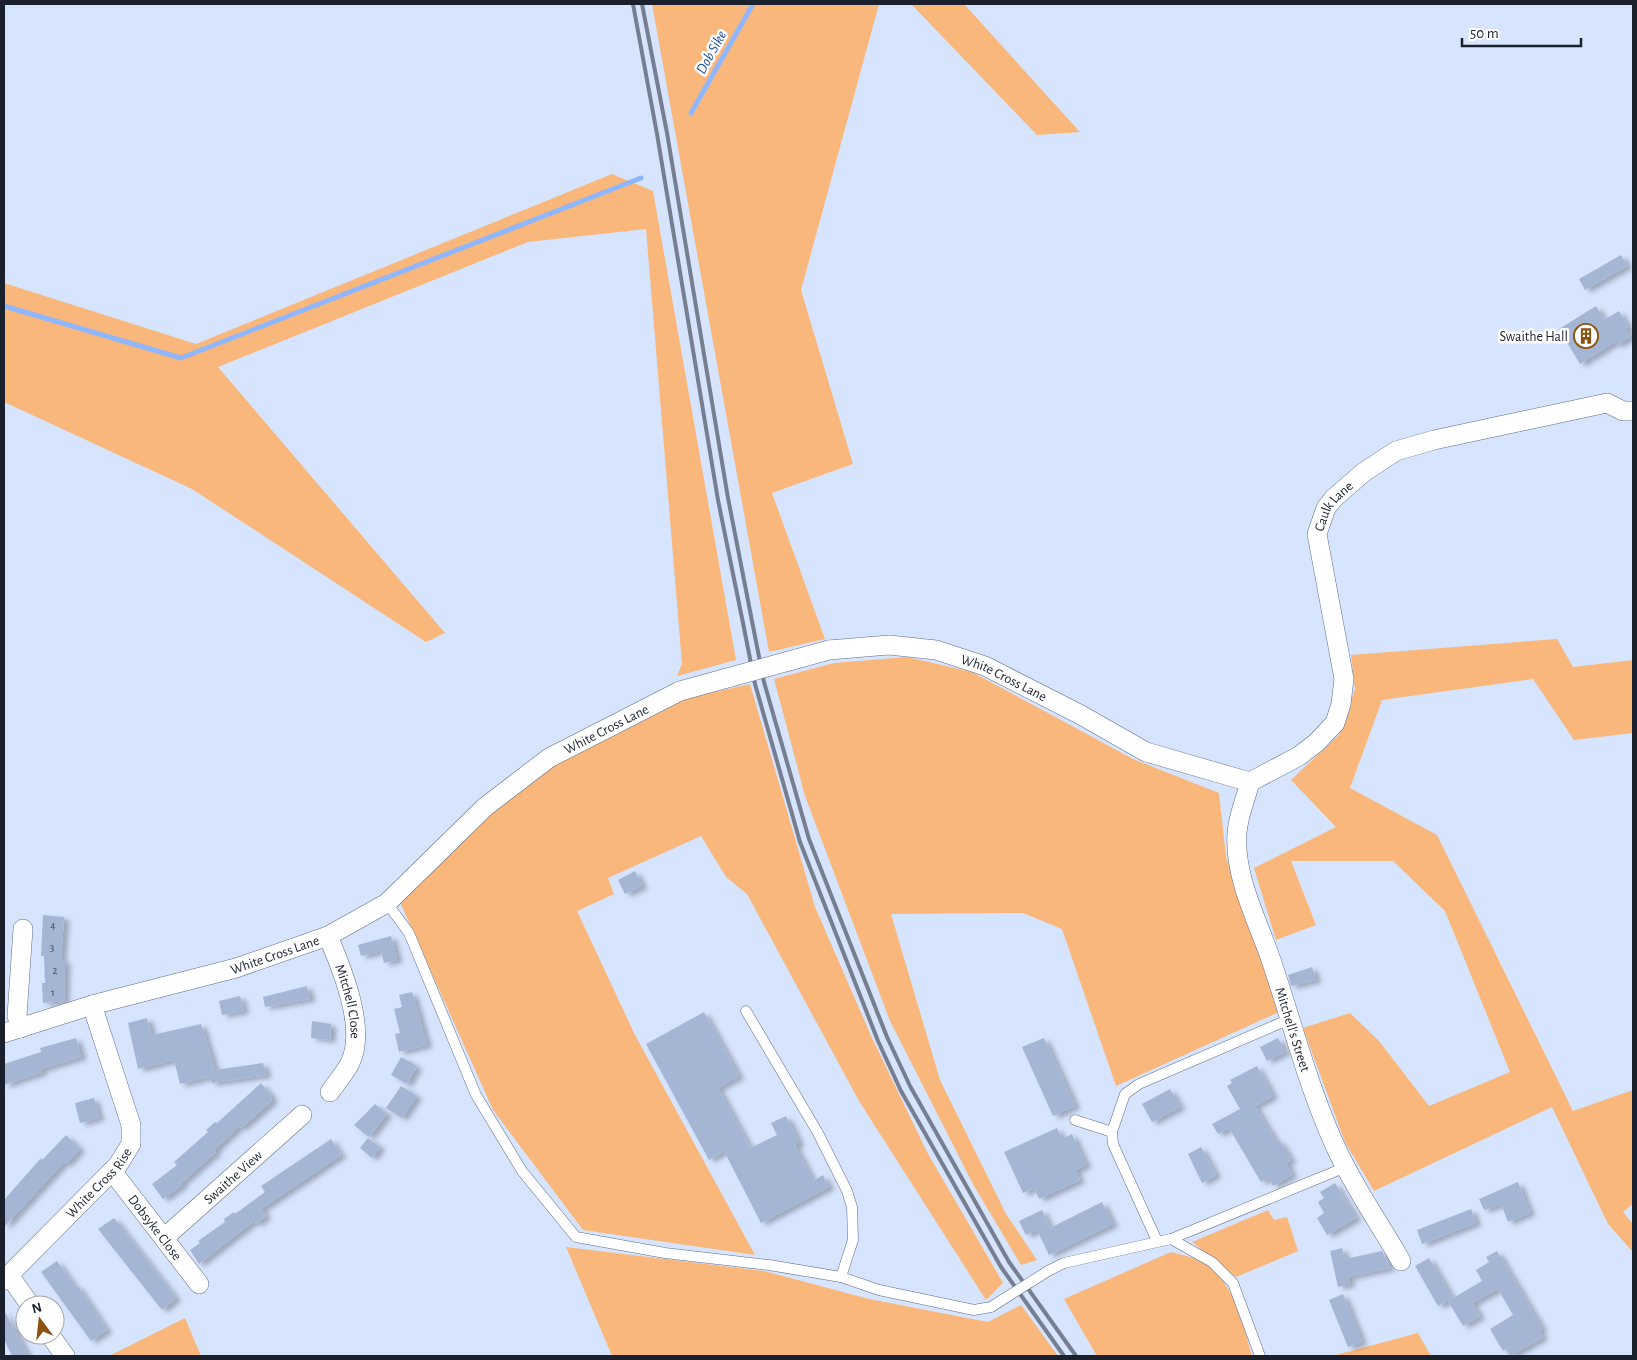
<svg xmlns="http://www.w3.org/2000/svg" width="1637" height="1360" font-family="'Alegreya Sans',sans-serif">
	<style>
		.green { fill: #f9b77b }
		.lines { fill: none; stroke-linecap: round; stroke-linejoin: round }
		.stream { stroke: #90b7fd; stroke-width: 5 }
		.building { fill: #a5b6d5; filter: url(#shadow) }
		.lane-casing { stroke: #5d6c88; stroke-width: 11 }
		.street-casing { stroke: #5d6c88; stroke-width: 20 }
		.lane { stroke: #fff; stroke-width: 10 }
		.street { stroke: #fff; stroke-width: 19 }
		.rail { stroke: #757f91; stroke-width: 4 }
		.lane-bridge-casing { stroke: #5d6c88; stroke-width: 11; stroke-linecap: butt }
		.street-bridge-casing { stroke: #5d6c88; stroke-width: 20; stroke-linecap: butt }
		.lane-bridge { stroke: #fff; stroke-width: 10 }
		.street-bridge { stroke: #fff; stroke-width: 19 }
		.labels { text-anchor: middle; stroke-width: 5; stroke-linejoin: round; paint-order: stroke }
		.number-label { font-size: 11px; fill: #3d4656 }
		.poi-label { font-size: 14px; fill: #1a212c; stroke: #fff; text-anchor: end }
		.street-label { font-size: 14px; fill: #1a212c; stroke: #fff }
		.water-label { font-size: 15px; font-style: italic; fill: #254fa0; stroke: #fff }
	</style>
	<defs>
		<filter id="shadow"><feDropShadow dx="5.5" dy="3" stdDeviation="2.5" flood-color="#0004"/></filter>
	</defs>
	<rect width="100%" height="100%" fill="#d6e4fe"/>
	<g class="green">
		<polygon points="652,4 879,4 801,290 853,464 772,493 825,639 769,652"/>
		<polygon points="911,4 964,4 1080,132 1037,135"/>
		<polygon points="612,174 653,191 736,660 677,676 682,664 646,229 528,242 218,367 445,633 426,642 192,489 4,402 4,283 196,344"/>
		<polygon points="1557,639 1573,667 1633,660 1633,733 1574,740 1533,679 1382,700 1350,788 1437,835 1573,1111 1633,1090 1633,1204 1623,1212 1633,1224 1633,1252 1608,1224 1552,1107 1374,1191 1345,1142 1303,1028 1350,1013 1379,1041 1429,1106 1510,1072 1445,911 1393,861 1291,861 1316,925 1276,940 1254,868 1336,827 1291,780 1339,735 1355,689 1351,655"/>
		<polygon points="907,657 972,672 1133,759 1219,793 1226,857 1279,1012 1116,1086 1062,929 1023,913 891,914 940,1080 1006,1214 1037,1260 1021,1265 974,1186 890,1021 805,796 774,679 834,663"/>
		<polygon points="750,684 815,907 872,1038 927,1152 1003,1283 986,1300 859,1101 747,894 726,877 701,836 608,878 614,894 577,911 635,1035 755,1255 583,1230 493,1110 399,900 487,810 555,761 679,700"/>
		<polygon points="1268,1210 1274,1220 1287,1217 1298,1251 1236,1277 1192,1242"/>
		<polygon points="566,1247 764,1271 869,1299 988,1322 1021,1305 1058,1356 612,1356"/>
		<path d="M1171 1252C1182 1255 1198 1258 1207 1265 1235 1285 1243 1324 1252 1356H1097L1064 1299Z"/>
		<polygon points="185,1318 201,1356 109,1356"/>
		<polygon points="1418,1333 1431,1356 1332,1356"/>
	</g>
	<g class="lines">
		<g class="stream">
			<polyline points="691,113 753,4"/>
			<polyline points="4,306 181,358 641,178"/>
		</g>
	</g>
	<g class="building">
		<polygon points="1621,255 1627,266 1585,290 1579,279"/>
		<polygon points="1596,306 1604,320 1619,311 1628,327 1625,328 1630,337 1617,345 1615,342 1580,364 1559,329"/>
		<polygon points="635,871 642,886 625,894 618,880"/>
		<polygon points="43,915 64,917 61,960 65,960 64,1001 43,1003 42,983 45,983 44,956 41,956"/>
		<polygon points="391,936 397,960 384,963 381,951 361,956 358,945"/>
		<polygon points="1312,967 1316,980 1291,986 1288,975"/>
		<polygon points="307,986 310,999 265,1007 263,997"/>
		<polygon points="412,992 427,1045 399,1052 395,1034 400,1033 394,1009 402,1007 399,995"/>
		<polygon points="240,996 244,1011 222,1015 219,1001"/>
		<polygon points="704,1012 739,1076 718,1088 750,1148 777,1135 771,1123 786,1116 799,1142 795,1146 813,1181 823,1175 829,1187 761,1223 724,1151 709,1160 646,1044"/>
		<polygon points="147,1018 152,1035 201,1024 215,1070 263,1063 266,1075 212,1083 209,1077 180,1084 174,1060 138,1069 128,1023"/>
		<polygon points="312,1021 331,1024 330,1040 311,1038"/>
		<polygon points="76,1038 81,1057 41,1069 42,1072 4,1085 4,1064 41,1052 40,1048"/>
		<polygon points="1044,1038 1075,1106 1053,1116 1022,1047"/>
		<polygon points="1278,1038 1285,1052 1267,1061 1260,1047"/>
		<polygon points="401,1057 417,1066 407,1084 391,1075"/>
		<polygon points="1257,1066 1273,1096 1255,1106 1276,1142 1279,1140 1291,1160 1286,1163 1292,1175 1273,1186 1269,1178 1261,1182 1229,1128 1218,1134 1212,1124 1240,1109 1227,1086 1232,1083 1230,1080"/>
		<polygon points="261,1083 270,1094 272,1101 241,1128 239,1126 214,1150 216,1152 181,1183 182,1185 163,1199 152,1184 177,1165 174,1162 208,1132 206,1130 215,1122 217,1123"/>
		<polygon points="401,1086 417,1096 402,1118 386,1108"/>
		<polygon points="1170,1089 1180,1107 1152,1122 1142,1104"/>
		<polygon points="94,1098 99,1118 80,1123 75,1103"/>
		<polygon points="375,1104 387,1114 369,1137 354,1125"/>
		<polygon points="1057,1128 1062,1139 1072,1134 1086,1165 1075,1170 1080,1180 1039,1199 1034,1188 1023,1193 1004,1152"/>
		<polygon points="66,1135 80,1149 66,1164 64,1162 4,1227 4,1200 41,1158 42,1160"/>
		<polygon points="368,1138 380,1147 372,1158 360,1148"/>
		<polygon points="331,1139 341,1155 261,1209 266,1216 256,1224 254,1221 199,1264 190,1250 200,1243 198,1241 225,1222 224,1219 234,1212 235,1214 265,1192 261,1186"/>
		<polygon points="1201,1147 1216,1175 1202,1183 1188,1154"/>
		<polygon points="1518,1182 1530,1213 1508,1222 1501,1204 1484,1210 1479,1199"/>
		<polygon points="1335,1183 1356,1218 1327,1235 1317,1218 1324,1213 1318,1202 1324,1198 1320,1192"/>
		<polygon points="1102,1202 1113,1224 1049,1255 1037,1230 1026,1235 1019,1221 1042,1210 1050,1228"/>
		<polygon points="1471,1209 1476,1223 1422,1244 1417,1230"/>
		<polygon points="114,1218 176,1298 162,1310 98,1229"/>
		<polygon points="1342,1248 1345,1259 1382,1251 1390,1268 1348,1277 1350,1284 1338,1287 1330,1251"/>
		<polygon points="1497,1251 1542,1328 1539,1330 1543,1337 1510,1356 1506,1349 1503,1351 1490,1329 1513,1315 1498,1289 1472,1303 1480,1316 1463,1326 1448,1301 1482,1281 1476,1270 1489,1262 1486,1257"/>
		<polygon points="1429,1258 1452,1298 1438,1306 1415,1266"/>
		<polygon points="57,1261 75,1287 77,1285 107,1330 91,1341 41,1272"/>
		<polygon points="1343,1294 1362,1342 1348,1347 1329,1300"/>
		<polygon points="4,1310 28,1356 12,1356 4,1339"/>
	</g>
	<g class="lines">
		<defs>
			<g id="lane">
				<polyline points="387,903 409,933 476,1095 522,1171 576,1237 665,1253 769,1265 841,1277 879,1290 974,1310 991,1307"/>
				<polyline points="746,1011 818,1133 847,1191 852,1207 853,1240 841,1277"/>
				<polyline points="1075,1120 1112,1132"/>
				<polyline points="1171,1239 1346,1167"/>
				<polyline points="1157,1241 1113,1144 1112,1132 1125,1094 1139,1084 1290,1019"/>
				<polyline points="1048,1271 1064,1263 1171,1239 1212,1262 1233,1283 1260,1356"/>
			</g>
			<g id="street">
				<path id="s1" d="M829 650 889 645 936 650 985 666 1081 715 1146 752 1250 782"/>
				<path id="s2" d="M1250 782 1299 756 1316 743 1335 723 1341 704 1344 679 1317 534 1326 508 1334 498 1364 472 1396 451 1434 440 1607 403 1623 411H1633"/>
				<path id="s3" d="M1250 782C1246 798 1238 816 1237 833 1234 876 1256 917 1270 957 1292 1021 1308 1088 1337 1150 1355 1189 1380 1224 1401 1261"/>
				<path id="s4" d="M328 936C342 969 367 1029 350 1063 345 1073 336 1083 330 1092"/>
				<polyline points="21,1028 17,1016 23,929"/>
				<path id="s5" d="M4 1033 92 1005 236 968 328 936 387 903 485 807 549 758 680 691"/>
				<path id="s6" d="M112 1171 199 1284"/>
				<path id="s7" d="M164 1238 302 1115"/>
				<polyline points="9,1275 30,1305"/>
				<path id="s8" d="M4 1280 118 1165 131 1144V1125L92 1005"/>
				<polyline points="50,1335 65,1356"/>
			</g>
		</defs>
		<use href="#lane" class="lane-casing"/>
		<use href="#street" class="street-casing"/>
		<use href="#lane" class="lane"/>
		<use href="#street" class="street"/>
		<g class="rail">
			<polyline points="633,4 657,134 718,500 743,623 755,684 800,842 878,1041 901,1091 1001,1267 1064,1356"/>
			<polyline points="642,4 667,133 728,498 752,621 764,682 809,839 887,1037 910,1086 1009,1262 1076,1356"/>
		</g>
		<defs>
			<polyline id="lane-bridge" points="991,1307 1048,1271"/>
			<polyline id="street-bridge" points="680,691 829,650"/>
		</defs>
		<use href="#lane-bridge" class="lane-bridge-casing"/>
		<use href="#street-bridge" class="street-bridge-casing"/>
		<use href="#lane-bridge" class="lane-bridge"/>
		<use href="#street-bridge" class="street-bridge"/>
	</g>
	<defs>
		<symbol id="building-ring" viewBox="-11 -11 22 22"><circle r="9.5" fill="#fff" stroke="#8d520e" stroke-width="1.5"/><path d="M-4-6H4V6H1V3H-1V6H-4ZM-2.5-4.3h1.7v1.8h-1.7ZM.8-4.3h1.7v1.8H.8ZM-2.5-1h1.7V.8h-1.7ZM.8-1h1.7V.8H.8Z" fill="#8d520e"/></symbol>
	</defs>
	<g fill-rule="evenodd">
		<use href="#building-ring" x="1572" y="322" width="28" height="28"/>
	</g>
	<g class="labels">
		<g class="number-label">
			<text x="53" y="929">4</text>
			<text x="52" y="951">3</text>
			<text x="55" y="974">2</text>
			<text x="53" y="996">1</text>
		</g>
		<g class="poi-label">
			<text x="1568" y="341">Swaithe Hall</text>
		</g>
		<g class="street-label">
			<text dy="5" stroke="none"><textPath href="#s2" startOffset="330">Caulk Lane</textPath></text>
			<text dy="5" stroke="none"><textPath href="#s1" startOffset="181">White Cross Lane</textPath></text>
			<text dy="5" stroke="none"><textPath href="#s5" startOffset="688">White Cross Lane</textPath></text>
			<text dy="5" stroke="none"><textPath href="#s5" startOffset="282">White Cross Lane</textPath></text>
			<text dy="5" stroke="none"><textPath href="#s4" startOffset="69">Mitchell Close</textPath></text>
			<text dy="5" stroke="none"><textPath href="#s3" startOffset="258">Mitchell's Street</textPath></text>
			<text dy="5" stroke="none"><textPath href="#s7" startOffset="92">Swaithe View</textPath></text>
			<text dy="5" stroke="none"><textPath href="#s8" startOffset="136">White Cross Rise</textPath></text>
			<text dy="5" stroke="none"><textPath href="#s6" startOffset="71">Dobsyke Close</textPath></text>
		</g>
		<g class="water-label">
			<text transform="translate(711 52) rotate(-61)" y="5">Dob Sike</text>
		</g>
	</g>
	<rect width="1637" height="1360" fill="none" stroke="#1a212c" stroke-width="10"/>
	<g transform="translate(40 1320) rotate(345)"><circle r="24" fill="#ffffff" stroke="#a3a6ab"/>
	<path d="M0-4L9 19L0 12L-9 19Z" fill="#8d520e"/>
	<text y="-8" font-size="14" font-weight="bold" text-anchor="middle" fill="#1a212c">N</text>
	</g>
	<path d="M1462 38v8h119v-8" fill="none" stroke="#1a212c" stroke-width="2.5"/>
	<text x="1470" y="38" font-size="15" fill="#1a212c" stroke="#ffffff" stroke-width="4" paint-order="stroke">50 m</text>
</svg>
